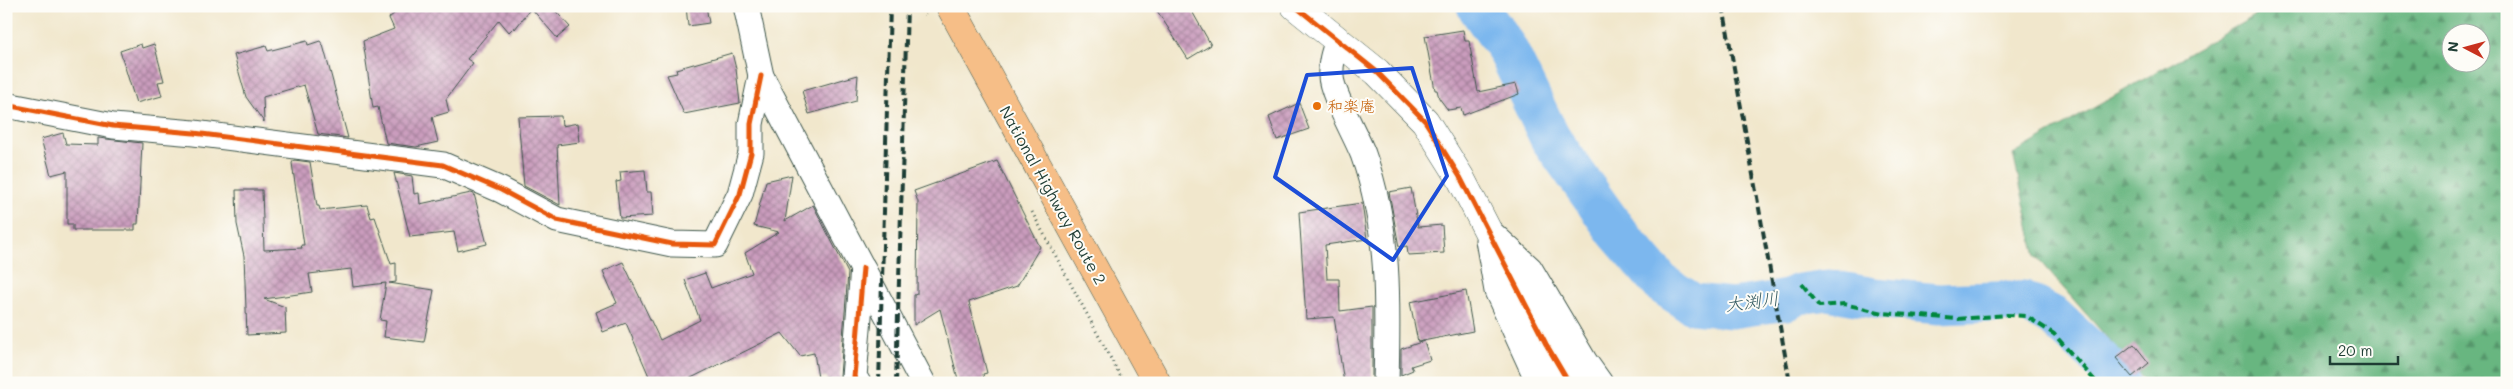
<svg xmlns="http://www.w3.org/2000/svg" width="2513" height="389" font-family="Mali,'Klee One',sans-serif">
	<style>
		.forest { fill: url(#forest-firs); stroke: #447a5a; fill-rule: evenodd }
		.lines { fill: none; stroke-linecap: round; stroke-linejoin: round }
		.river { stroke: #7cb7ee; stroke-width: 41 }
		.building { fill: url(#building-cross-hatch) }
		.minor-casing { stroke: #3e564b; stroke-width: 27 }
		.tertiary-casing { stroke: #3e564b; stroke-width: 29 }
		.trunk-casing { stroke: #3e564b; stroke-width: 29 }
		.path { stroke: #3e564b; stroke-width: 3; stroke-dasharray: 1 4; stroke-linecap: butt }
		.minor { stroke: #fff; stroke-width: 25 }
		.tertiary { stroke: #fff; stroke-width: 28 }
		.trunk { stroke: #f6be87; stroke-width: 28 }
		.rail { stroke: #1f3d34; stroke-width: 4; stroke-dasharray: 8 4; stroke-linecap: butt }
		.quiet { stroke: #00873e; stroke-width: 4; stroke-dasharray: 8 4; stroke-linecap: butt }
		.cycleway-casing { stroke: #fdfcf7; stroke-width: 8 }
		.cycleway { stroke: #e8590c; stroke-width: 5 }
		.marked { fill: none; stroke: #1d4ed8; stroke-width: 4; stroke-linejoin: round }
		.food-dot { fill: #e8710a; stroke: #fdfcf7; stroke-width: 2 }
		.labels { text-anchor: middle; stroke-width: 4; stroke-linejoin: round; paint-order: stroke }
		.food-label { font-size: 16px; fill: #c56008; stroke: #fdfcf7; text-anchor: start }
		.street-label { font-size: 16px; fill: #1f3d34; stroke: #fdfcf7 }
		.water-label { font-size: 18px; font-style: italic; fill: #365c62; stroke: #fdfcf7 }
	</style>
	<defs>
		<pattern id="forest-firs" width="22" height="20" patternUnits="userSpaceOnUse" patternTransform="scale(1.25)"><rect width="22" height="20" fill="#68b680"/><path d="M5 1l3.5 6h-7zM16 11l3.5 6h-7z" fill="#55956a"/></pattern>
		<pattern id="building-cross-hatch" width="8" height="8" patternUnits="userSpaceOnUse" patternTransform="scale(1.25)"><rect width="8" height="8" fill="#ca9cbd"/><path d="M0 0l8 8M0 8l8-8" fill="none" stroke="#a3809a"/></pattern>
	</defs>
	<rect width="100%" height="100%" fill="#fdfcf7"/>
	<filter id="ink" filterUnits="userSpaceOnUse"><feTurbulence type="fractalNoise" baseFrequency=".02" numOctaves="2"/><feDisplacementMap in="SourceGraphic" scale="10" xChannelSelector="R" yChannelSelector="G"/><feConvolveMatrix kernelMatrix="1 2 1 2 8 2 1 2 1" color-interpolation-filters="sRGB"/></filter>
	<filter id="wash" filterUnits="userSpaceOnUse"><feTurbulence type="fractalNoise" baseFrequency=".0096" numOctaves="4" result="noise"/><feDisplacementMap in="SourceGraphic" scale="20" xChannelSelector="R" yChannelSelector="G"/><feGaussianBlur stdDeviation="1.12" result="paint"/><feColorMatrix in="noise" values="0 0 0 0 0 0 0 0 0 0 0 0 0 0 0 0 0 1.4 0 .05"/><feComposite in="paint" operator="in"/></filter>
	<g filter="url(#wash)">
		<rect width="100%" height="100%" fill="#f1e7cc"/>
		<path class="forest" d="M2272 6H2507V383H2147L2036 257 2013 154ZM2450 32H2480V62H2450Z"/>
		<g class="lines">
			<polyline class="river" points="1477,6 1507,49 1550,138 1617,232 1662,284 1693,304 1732,308 1787,300 1799,294 1828,290 1874,298 1939,304 2024,301 2054,317 2107,366 2120,383"/>
		</g>
		<g id="blocks">
			<g class="building">
				<polygon points="403,6 551,6 570,27 557,38 531,8 515,29 514,27 509,32 499,20 467,59 473,63 446,99 449,112 432,117 438,142 416,147 386,143 378,107 373,108 363,41 394,29 389,18"/>
				<polygon points="686,6 706,6 709,23 688,26"/>
				<polygon points="1154,6 1189,6 1211,45 1188,59"/>
				<polygon points="1463,30 1465,41 1469,41 1478,92 1516,84 1519,94 1463,115 1461,108 1448,110 1439,98 1437,90 1435,90 1425,36"/>
				<polygon points="307,41 308,45 320,41 323,45 348,138 318,134 304,85 263,97 264,122 246,97 234,55 266,46 268,51"/>
				<polygon points="141,44 142,48 154,44 164,81 158,82 162,96 136,103 120,51"/>
				<polygon points="732,53 736,69 740,103 684,114 667,75 677,73 676,69"/>
				<polygon points="858,75 856,101 809,114 802,91"/>
				<polygon points="1299,103 1309,129 1277,140 1269,117"/>
				<polygon points="561,116 562,126 578,123 580,142 557,145 560,205 524,186 518,117"/>
				<polygon points="63,133 66,144 98,145 98,138 142,143 138,224 135,224 135,230 73,230 73,224 67,224 67,171 51,175 41,139"/>
				<polygon points="294,160 310,162 317,206 319,206 320,210 367,205 371,218 375,217 391,264 396,263 396,282 389,283 434,290 424,342 384,337 386,321 380,320 386,283 353,287 351,269 309,274 312,292 264,299 285,307 286,333 247,335 244,256 237,224 236,190 262,190 264,250 302,248 301,245 304,245 292,163"/>
				<polygon points="997,161 1040,247 1017,286 969,302 987,373 983,374 985,383 959,383 940,309 914,325 914,295 917,294 918,202 914,191"/>
				<polygon points="645,170 647,192 651,192 653,216 620,218 616,182 621,181 620,172"/>
				<polygon points="394,173 412,176 414,194 419,193 420,204 471,193 474,194 487,244 458,251 454,232 410,237"/>
				<polygon points="792,175 785,221 813,205 848,273 840,376 841,383 827,383 827,377 818,378 814,353 800,356 782,333 681,383 652,383 626,323 603,332 596,312 617,303 603,271 623,262 660,340 700,320 685,280 705,273 711,288 752,273 745,253 779,232 754,226 766,181"/>
				<polygon points="1411,188 1418,227 1442,225 1444,253 1408,255 1407,246 1399,247 1389,192"/>
				<polygon points="1362,203 1367,239 1325,245 1327,279 1339,279 1340,311 1372,307 1372,383 1344,383 1334,317 1306,319 1299,212"/>
				<polygon points="1466,291 1473,331 1418,342 1410,302"/>
				<polygon points="1424,341 1430,360 1411,366 1413,370 1401,375 1401,349"/>
				<polygon points="2134,344 2149,363 2132,377 2116,358"/>
			</g>
		</g>
	</g>
	<g filter="url(#ink)">
		<use href="#blocks" fill-opacity="0" stroke="#3e564b" stroke-width="1"/>
		<g class="lines">
			<defs>
				<g id="minor">
					<polyline points="746,6 761,76 923,383"/>
					<path d="M1338 40C1334 52 1330 63 1331 76 1331 92 1356 136 1363 154 1390 229 1388 304 1386 383"/>
					<polyline points="6,105 113,126 194,133 443,165 501,190 557,220 672,244 715,245 740,194 751,153 751,124 761,76"/>
					<polyline points="1491,233 1530,269 1585,362 1600,383"/>
					<polyline points="1488,240 1497,291 1539,383"/>
					<polyline points="858,383 854,377 863,268"/>
				</g>
				<polyline id="tertiary" points="1295,6 1377,72 1425,121 1460,177 1546,344 1569,383"/>
				<polyline id="trunk" points="950,6 1157,383"/>
			</defs>
			<use href="#minor" class="minor-casing"/>
			<use href="#tertiary" class="tertiary-casing"/>
			<use href="#trunk" class="trunk-casing"/>
			<g class="path">
				<polyline points="920,6 925,15"/>
				<polyline points="1032,212 1124,383"/>
			</g>
			<use href="#minor" class="minor"/>
			<use href="#tertiary" class="tertiary"/>
			<use href="#trunk" class="trunk"/>
			<g class="rail">
				<polyline points="1723,6 1790,383"/>
				<polyline points="879,383 890,6"/>
				<polyline points="896,383 907,6"/>
			</g>
			<polyline class="quiet" points="1802,284 1819,306 1844,304 1883,313 1958,319 2007,315 2026,316 2054,334 2097,383"/>
			<defs>
				<g id="cycleway">
					<polyline points="1295,6 1377,72 1425,121 1460,177 1546,344 1569,383"/>
					<polyline points="6,105 113,126 194,133 443,165 501,190 557,220 672,244 715,245 740,194 751,153 751,124 761,76"/>
					<polyline points="858,383 854,377 863,268"/>
				</g>
			</defs>
			<use href="#cycleway" class="cycleway-casing"/>
			<use href="#cycleway" class="cycleway"/>
		</g>
	</g>
	<path class="marked" d="M1412 68 1447 176 1393 260 1275 177 1307 75Z"/>
	<circle class="food-dot" cx="1317" cy="106" r="5"/>
	<g class="labels">
		<g class="food-label">
			<text x="1327" y="112">和楽庵</text>
		</g>
		<g class="street-label">
			<text transform="translate(1053 195) rotate(61)" y="6">National Highway Route 2</text>
		</g>
		<g class="water-label">
			<text transform="translate(1752 302) rotate(-7)" y="6">大渕川</text>
		</g>
	</g>
	<rect width="2513" height="389" fill="none" stroke="#fdfcf7" stroke-width="25"/>
	<g transform="translate(2466 48) rotate(276)"><circle r="24" fill="#fdfcf7" stroke="#a4b0a9"/>
	<path d="M0-4L9 19L0 12L-9 19Z" fill="#c8321e"/>
	<text y="-8" font-size="14" font-weight="bold" text-anchor="middle" fill="#1f3d34">N</text>
	</g>
	<path d="M2330 356v8h68v-8" fill="none" stroke="#1f3d34" stroke-width="2.5"/>
	<text x="2338" y="356" font-size="15" fill="#1f3d34" stroke="#fdfcf7" stroke-width="4" paint-order="stroke">20 m</text>
</svg>
